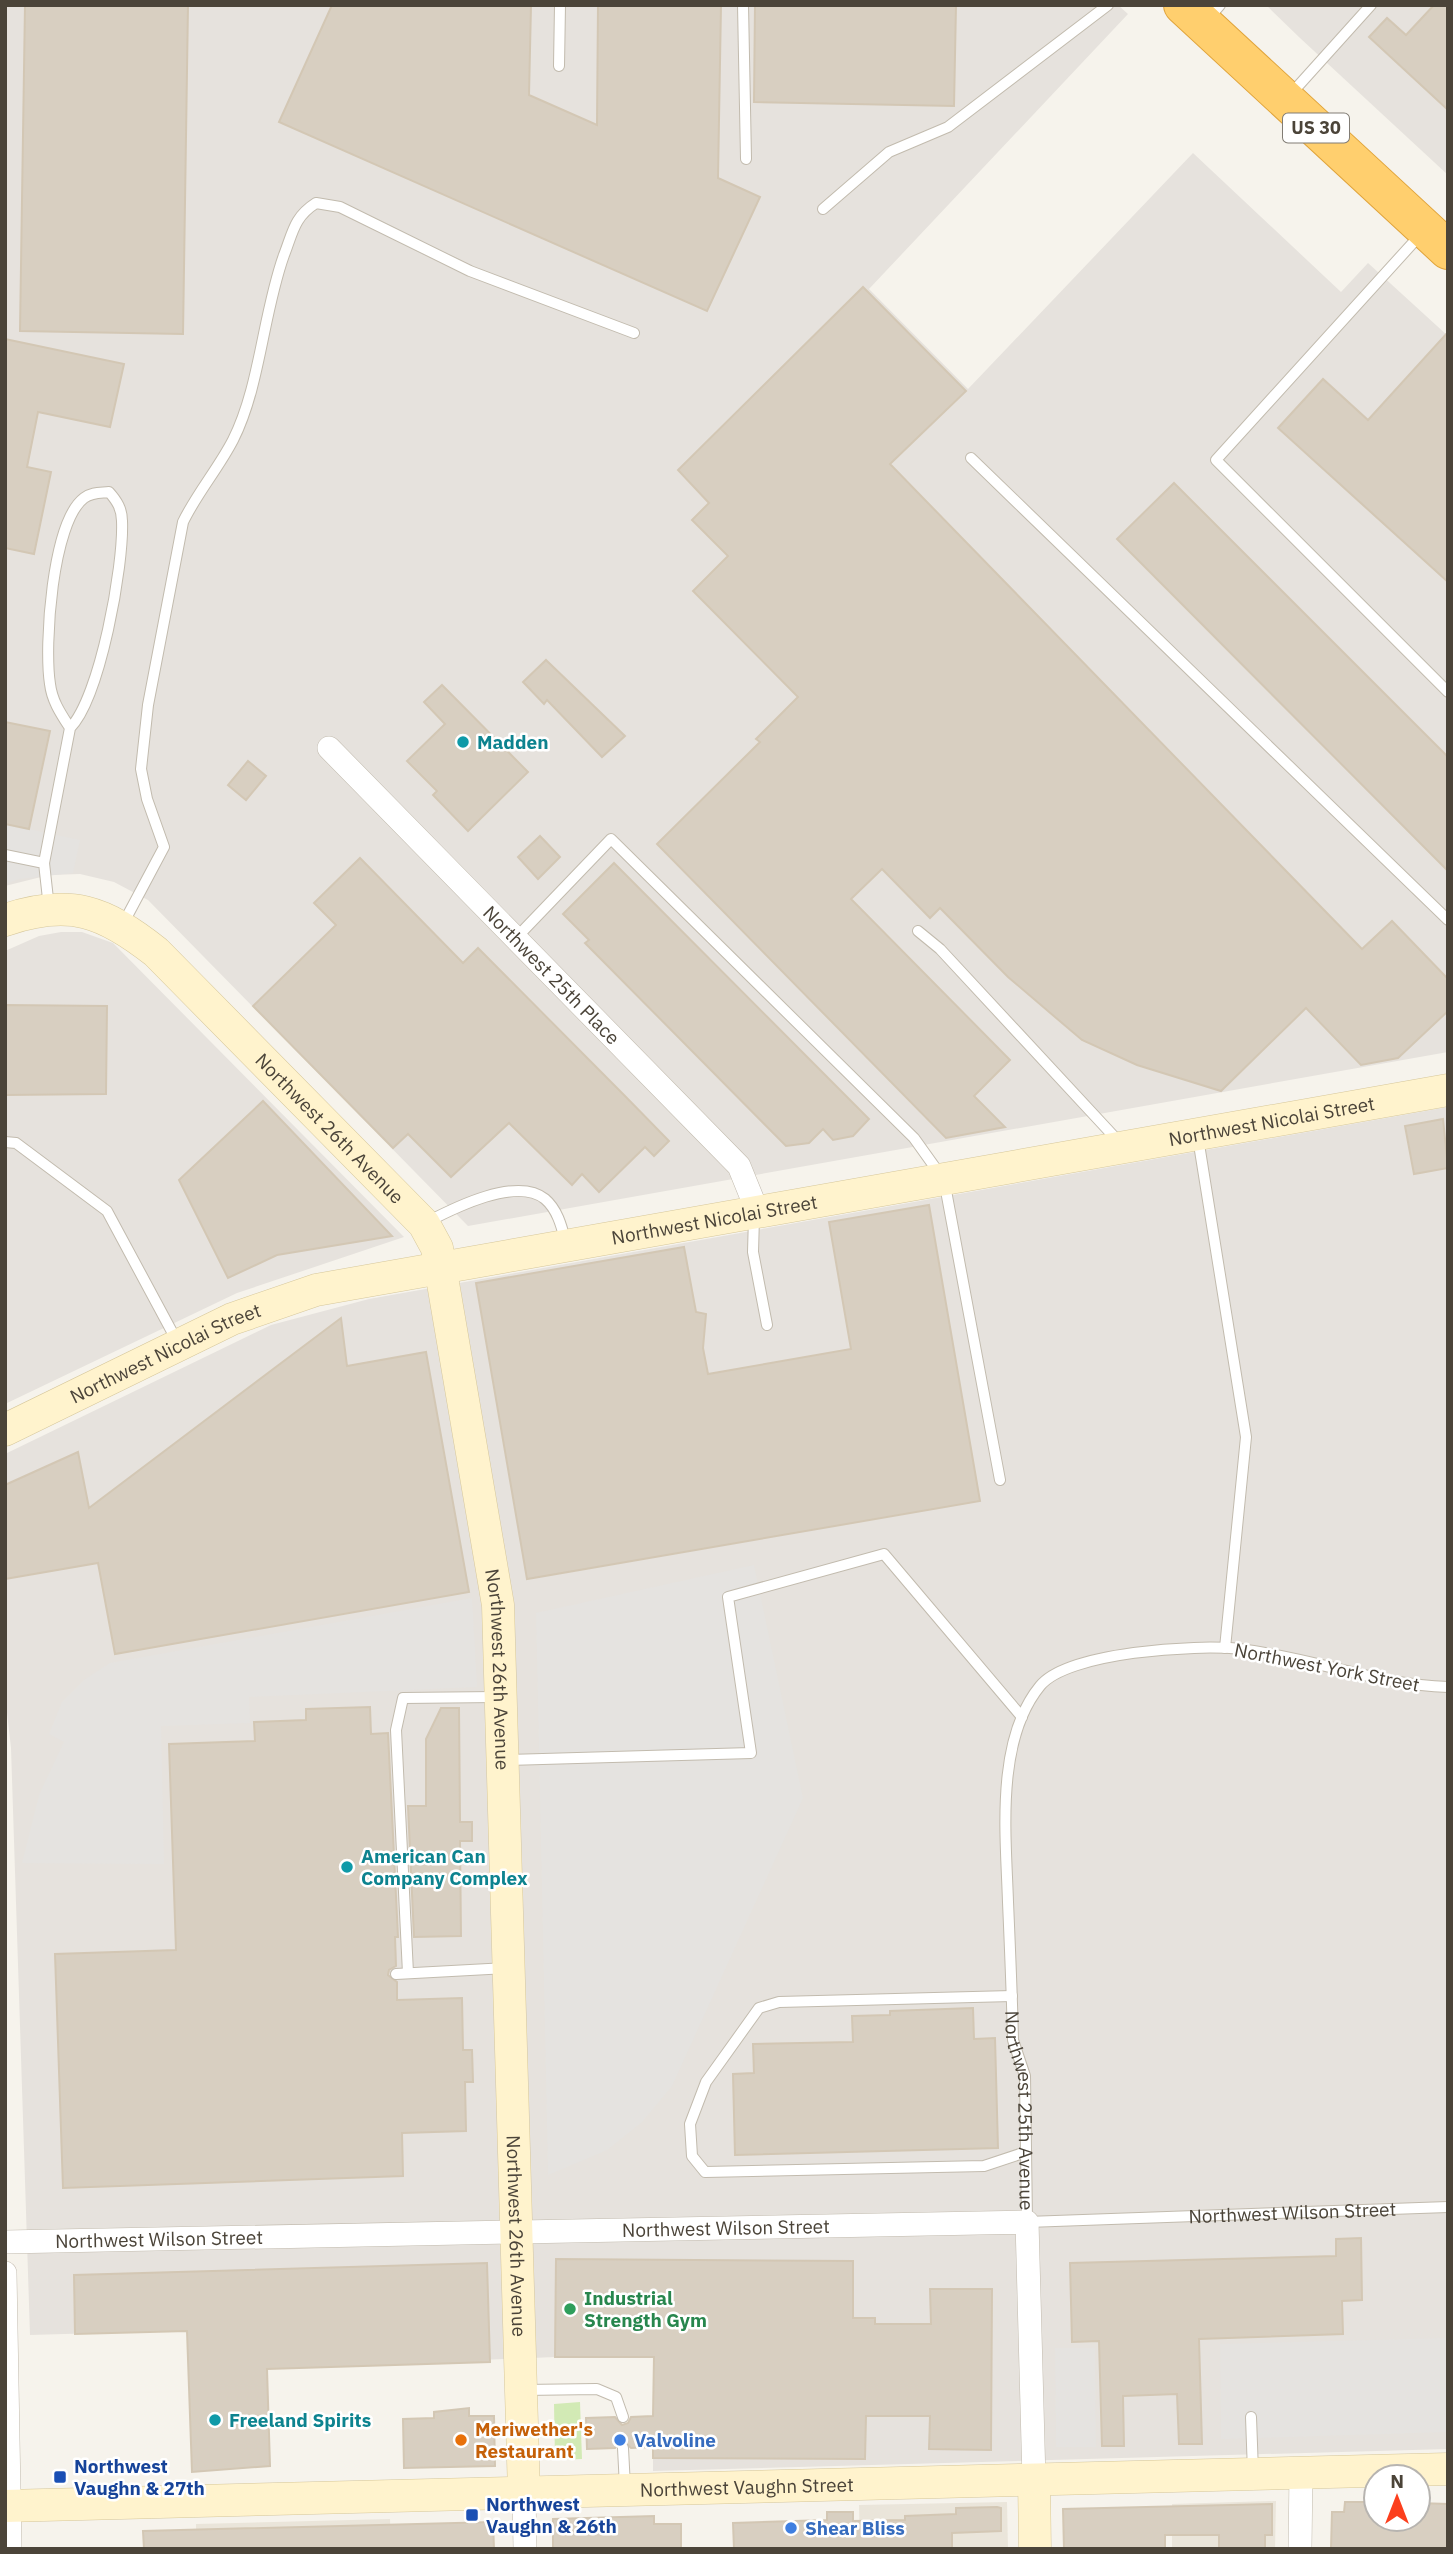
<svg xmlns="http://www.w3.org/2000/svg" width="1453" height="2554" font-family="'IBM Plex Sans',sans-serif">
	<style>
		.residential { fill: #eae5da }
		.industrial { fill: #e6e2dd }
		.green { fill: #d2eab5 }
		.parking { fill: #e5e3e0 }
		.building { fill: #d8cfc1; stroke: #d3c7b4; stroke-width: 2 }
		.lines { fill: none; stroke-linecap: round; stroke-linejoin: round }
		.lane-casing { stroke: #c2bbae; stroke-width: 12 }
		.street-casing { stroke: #c2bbae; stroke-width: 24 }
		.secondary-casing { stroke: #d6c79b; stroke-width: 33 }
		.highway-casing { stroke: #e0a43c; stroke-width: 40 }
		.lane { stroke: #fff; stroke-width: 10 }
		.street { stroke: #fff; stroke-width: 23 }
		.secondary { stroke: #fff3cd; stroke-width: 32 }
		.highway { stroke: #ffcf6e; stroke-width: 38 }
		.culture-dot { fill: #0f9aa8; stroke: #fff; stroke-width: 2.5 }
		.leisure-dot { fill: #2e9e5b; stroke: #fff; stroke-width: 2.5 }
		.food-dot { fill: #e8710a; stroke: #fff; stroke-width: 2.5 }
		.shop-dot { fill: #3f7fe0; stroke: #fff; stroke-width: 2.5 }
		.transit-dot { fill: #1a4fb4; stroke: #fff; stroke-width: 2.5 }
		.labels { text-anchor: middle; stroke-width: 5; stroke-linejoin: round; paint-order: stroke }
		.shield { fill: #fff; stroke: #817c74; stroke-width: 2 }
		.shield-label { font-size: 18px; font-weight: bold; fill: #4b4439 }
		.culture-label { font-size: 19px; font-weight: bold; fill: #0d838f; stroke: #fff; text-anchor: start }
		.street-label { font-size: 19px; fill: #4b4439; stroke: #fff }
		.leisure-label { font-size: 19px; font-weight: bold; fill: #27864d; stroke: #fff; text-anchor: start }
		.food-label { font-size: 19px; font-weight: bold; fill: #c56008; stroke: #fff; text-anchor: start }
		.shop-label { font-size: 19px; font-weight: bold; fill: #366cbe; stroke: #fff; text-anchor: start }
		.transit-label { font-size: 19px; font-weight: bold; fill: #164399; stroke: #fff; text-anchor: start }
	</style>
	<rect width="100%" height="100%" fill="#f6f3ec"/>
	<g class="residential">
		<polygon points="1276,2501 1275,2549 1172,2549 1172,2504"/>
		<polygon points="1007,2502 1008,2549 860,2549 859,2505"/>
		<polygon points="390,2519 391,2549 196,2549 196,2524"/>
	</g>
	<g class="industrial">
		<polygon points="5,5 1118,5 1128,14 869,289 968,389 1193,153 1341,292 1368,263 1448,336 1448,1052 468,1226 148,900 114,882 80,874 49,875 5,886"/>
		<polygon points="1266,5 1448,5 1448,175 1300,38"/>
		<polygon points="61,932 82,932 113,943 404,1237 237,1293 5,1404 5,951 39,936"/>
		<polygon points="1448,1107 1448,2449 653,2471 653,2357 555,2357 239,2370 237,2329 30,2335 11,1748 5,1695 5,1454 271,1325 369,1299"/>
	</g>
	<polygon class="green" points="580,2402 582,2459 555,2460 554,2404"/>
	<g class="parking">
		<polygon points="5,824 80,840 73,873 19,879 5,884"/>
		<polygon points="754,1565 803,1798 672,2086 642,2122 607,2150 548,2175 536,1613"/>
		<polygon points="472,1598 477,1687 249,1697 250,1723 161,1726 164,1864 22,1863 39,1795 64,1742 49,1734 62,1702 84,1680 110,1663"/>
		<polygon points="1448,2338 1448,2432 1221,2439 1220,2344"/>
		<polygon points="1055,2348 1095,2348 1096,2447 1056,2447"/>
	</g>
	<g class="building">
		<polygon points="25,5 188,5 183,334 20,331"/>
		<polygon points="332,5 531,5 529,95 597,125 598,5 721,5 718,178 760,197 707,311 279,122"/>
		<polygon points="755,5 956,5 954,106 754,102"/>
		<polygon points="1434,5 1448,5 1448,110 1369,37 1387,18 1406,35"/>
		<polygon points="863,287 966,391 890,464 1362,949 1392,921 1448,979 1448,1011 1398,1058 1361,1065 1306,1008 1221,1091 1137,1065 1082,1040 1008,977 940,908 930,918 882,869 851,899 1010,1060 974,1096 1005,1127 946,1138 657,844 760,742 756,739 798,697 693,591 728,556 692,520 709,503 678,470"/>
		<polygon points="1448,332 1448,582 1278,428 1323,379 1368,420"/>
		<polygon points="5,339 124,364 110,427 38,412 27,467 51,472 34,554 5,548"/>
		<polygon points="1174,483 1448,757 1448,871 1117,539"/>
		<polygon points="546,660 625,736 602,757 547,700 544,704 523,682"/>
		<polygon points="442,685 528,772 468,831 433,795 437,791 407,761 445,724 424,702"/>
		<polygon points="5,722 50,731 29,829 5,824"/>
		<polygon points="248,761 266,776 246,800 228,785"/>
		<polygon points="540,836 560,857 538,879 518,857"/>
		<polygon points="360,858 463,963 478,948 624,1095 669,1141 654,1156 645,1147 599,1192 582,1174 572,1185 509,1123 451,1177 408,1134 393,1148 253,1006 336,925 314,903"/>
		<polygon points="614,863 869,1119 853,1136 833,1140 823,1129 809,1143 786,1146 585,943 589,940 563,914"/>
		<polygon points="5,1005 107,1006 106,1094 5,1095"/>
		<polygon points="263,1101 392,1236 277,1255 228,1278 179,1180"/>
		<polygon points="1443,1119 1448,1168 1414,1174 1405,1126"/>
		<polygon points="929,1205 980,1501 527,1579 476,1283 684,1247 696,1312 706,1314 703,1348 708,1374 851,1349 829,1222"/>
		<polygon points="341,1318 347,1366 426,1352 469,1592 115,1654 98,1563 5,1579 5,1485 78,1452 89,1508"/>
		<polygon points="370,1707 371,1734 388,1733 398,1937 395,1937 396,1966 389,1970 388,1975 397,1982 397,2000 462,1998 463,2050 472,2050 473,2082 465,2082 466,2131 402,2133 403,2176 63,2188 55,1954 176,1950 169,1744 255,1741 254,1722 306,1720 306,1709"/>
		<polygon points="441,1708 459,1708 460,1822 472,1822 472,1841 460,1841 461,1936 414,1937 408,1806 426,1806 426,1739"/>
		<polygon points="973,2008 974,2039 995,2038 998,2148 735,2155 733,2074 754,2073 753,2044 853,2042 852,2016 890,2015 890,2011"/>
		<polygon points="1361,2238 1362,2300 1342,2301 1343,2334 1199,2339 1202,2444 1179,2444 1177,2394 1123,2396 1124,2446 1102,2446 1099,2341 1072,2342 1070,2263 1336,2256 1336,2239"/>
		<polygon points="556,2259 853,2261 853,2318 875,2318 875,2324 931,2324 930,2289 992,2289 991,2450 929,2449 930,2416 866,2416 865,2459 653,2458 653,2447 631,2448 623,2440 615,2448 587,2449 586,2418 615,2417 622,2425 628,2423 631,2417 653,2416 654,2357 555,2357"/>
		<polygon points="487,2263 490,2362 267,2369 270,2466 192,2472 187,2331 75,2334 74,2275"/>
		<polygon points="469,2408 469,2416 494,2416 495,2466 404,2468 403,2419 434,2418 434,2412"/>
		<polygon points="1345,2502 1376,2502 1376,2519 1418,2519 1418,2503 1448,2504 1448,2549 1331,2549 1332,2512 1344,2512"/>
		<polygon points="1272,2504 1272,2535 1265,2535 1265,2549 1219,2549 1219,2535 1165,2535 1165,2549 1064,2549 1063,2509"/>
		<polygon points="997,2507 1001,2508 1001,2531 952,2533 952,2549 734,2549 733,2523 827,2520 827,2512 853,2512 853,2521 905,2520 905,2516 956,2514 956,2508"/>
		<polygon points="654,2516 654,2524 681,2524 681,2549 553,2549 553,2519"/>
		<polygon points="493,2522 494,2549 144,2549 143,2531"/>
	</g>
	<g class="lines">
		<defs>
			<g id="lane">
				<polyline points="743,5 746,159"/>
				<polyline points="1208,19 1220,5"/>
				<polyline points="559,66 560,5"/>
				<polyline points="1290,95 1371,5"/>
				<polyline points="823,209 889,152 948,127 1108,5"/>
				<polyline points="1421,234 1216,460 1448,692"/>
				<polyline points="971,458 1448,920"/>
				<polyline points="5,855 44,863 49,908"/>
				<path d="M44 863 70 728C61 714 52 701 50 684 44 646 52 522 84 498 92 492 100 493 109 492 117 501 122 509 122 521 124 565 100 698 70 728"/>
				<path d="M123 924 164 847 147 799 141 769 148 705 183 522C197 493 218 469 233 440 260 387 263 313 284 255 293 232 294 217 316 203L340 207 470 271 634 333"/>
				<polyline points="918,931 940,949 1120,1143"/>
				<polyline points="516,938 611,839 914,1138 944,1180 1000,1480"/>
				<polyline points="1198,1138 1246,1437 1225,1648"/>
				<polyline points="5,1142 16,1143 107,1211 178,1343"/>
				<polyline points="754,1217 753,1252 767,1325"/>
				<path d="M427 1222C454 1208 517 1176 545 1199 558 1210 562 1228 566 1243"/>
				<path id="s1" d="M1448 1687C1377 1685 1310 1657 1239 1649 1197 1644 1067 1652 1040 1686 995 1741 1006 1836 1008 1902 1010 1948 1012 1994 1013 2040L1025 2076 1027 2222 1448 2207"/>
				<polyline points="507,1760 751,1753 728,1597 884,1554 1022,1717"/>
				<polyline points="408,1973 396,1730 403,1698 496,1697"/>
				<polyline points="396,1974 507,1968"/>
				<polyline points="1012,1996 779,2002 759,2008 706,2082 690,2124 692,2156 705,2172 984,2166 1026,2152"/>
				<polyline points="523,2390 597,2389 616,2397 623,2417"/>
				<polyline points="1251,2417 1253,2472"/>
				<polyline points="623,2448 625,2487"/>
			</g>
			<g id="street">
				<path id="s2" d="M329 748 739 1166 758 1213"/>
				<path id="s3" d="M5 2242 1027 2222 1034 2480"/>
				<polyline points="5,2273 10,2549"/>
				<polyline points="524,2493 525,2549"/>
				<polyline points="1300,2549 1301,2472"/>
			</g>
			<g id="secondary">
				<path id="s4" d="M5 920C70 898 104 911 156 952L424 1224 437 1248 498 1605 524 2493"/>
				<path id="s5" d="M5 1430 232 1319 316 1290 1448 1090"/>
				<polyline points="1034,2480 1035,2549"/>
				<path id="s6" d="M5 2506 1448 2469"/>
			</g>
			<polyline id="highway" points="1183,5 1448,250"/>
		</defs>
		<use href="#lane" class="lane-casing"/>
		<use href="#street" class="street-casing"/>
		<use href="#secondary" class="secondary-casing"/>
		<use href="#highway" class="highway-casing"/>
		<use href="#lane" class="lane"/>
		<use href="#street" class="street"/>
		<use href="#secondary" class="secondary"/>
		<use href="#highway" class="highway"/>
	</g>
	<g class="culture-dot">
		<circle cx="463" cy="742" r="7"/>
		<circle cx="347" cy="1867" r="7"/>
		<circle cx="215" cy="2420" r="7"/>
	</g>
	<circle class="leisure-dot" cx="570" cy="2309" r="7"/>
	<circle class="food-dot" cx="461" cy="2440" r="7"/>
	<g class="shop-dot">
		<circle cx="620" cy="2440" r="7"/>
		<circle cx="791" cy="2528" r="7"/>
	</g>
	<g class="transit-dot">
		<rect x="53" y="2470" width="14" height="14" rx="3.5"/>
		<rect x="465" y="2508" width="14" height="14" rx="3.5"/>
	</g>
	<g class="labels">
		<rect class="shield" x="1283" y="113.5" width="66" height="29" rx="5"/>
		<g class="shield-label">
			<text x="1316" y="134">US 30</text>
		</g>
		<g class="culture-label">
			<text x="477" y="749">Madden</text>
			<text x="361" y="1863">American Can<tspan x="361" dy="22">Company Complex</tspan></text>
			<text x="229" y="2427">Freeland Spirits</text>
		</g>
		<g class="street-label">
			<text dy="7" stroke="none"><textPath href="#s2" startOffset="318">Northwest 25th Place</textPath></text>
			<text dy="7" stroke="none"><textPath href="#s5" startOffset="1312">Northwest Nicolai Street</textPath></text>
			<text dy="7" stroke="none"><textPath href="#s4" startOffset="411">Northwest 26th Avenue</textPath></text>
			<text dy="7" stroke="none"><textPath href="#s5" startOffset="746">Northwest Nicolai Street</textPath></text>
			<text dy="7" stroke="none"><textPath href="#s5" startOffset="178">Northwest Nicolai Street</textPath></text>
			<text transform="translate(1327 1667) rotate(11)" y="7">Northwest York Street</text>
			<text dy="7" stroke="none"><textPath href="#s4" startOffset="999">Northwest 26th Avenue</textPath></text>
			<text dy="7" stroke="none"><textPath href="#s1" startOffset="852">Northwest 25th Avenue</textPath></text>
			<text dy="7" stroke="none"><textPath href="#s1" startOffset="1230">Northwest Wilson Street</textPath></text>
			<text dy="7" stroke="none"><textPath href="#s3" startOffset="721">Northwest Wilson Street</textPath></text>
			<text dy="7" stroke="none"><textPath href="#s4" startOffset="1566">Northwest 26th Avenue</textPath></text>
			<text dy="7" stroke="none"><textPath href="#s3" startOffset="154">Northwest Wilson Street</textPath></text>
			<text dy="7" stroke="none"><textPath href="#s6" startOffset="742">Northwest Vaughn Street</textPath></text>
		</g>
		<g class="leisure-label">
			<text x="584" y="2305">Industrial<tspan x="584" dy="22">Strength Gym</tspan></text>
		</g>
		<g class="food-label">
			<text x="475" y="2436">Meriwether's<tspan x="475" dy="22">Restaurant</tspan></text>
		</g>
		<g class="shop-label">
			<text x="634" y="2447">Valvoline</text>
			<text x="805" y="2535">Shear Bliss</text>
		</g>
		<g class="transit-label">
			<text x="74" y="2473">Northwest<tspan x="74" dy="22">Vaughn &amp; 27th</tspan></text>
			<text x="486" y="2511">Northwest<tspan x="486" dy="22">Vaughn &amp; 26th</tspan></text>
		</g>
	</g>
	<rect width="1453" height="2554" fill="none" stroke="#4b4439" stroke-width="14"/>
	<g transform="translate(1397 2498)"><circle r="33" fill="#ffffff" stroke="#b7b4b0" stroke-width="2"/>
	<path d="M0-5L12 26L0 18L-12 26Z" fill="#fc3f1d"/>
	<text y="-10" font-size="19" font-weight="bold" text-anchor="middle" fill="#4b4439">N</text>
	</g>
</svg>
